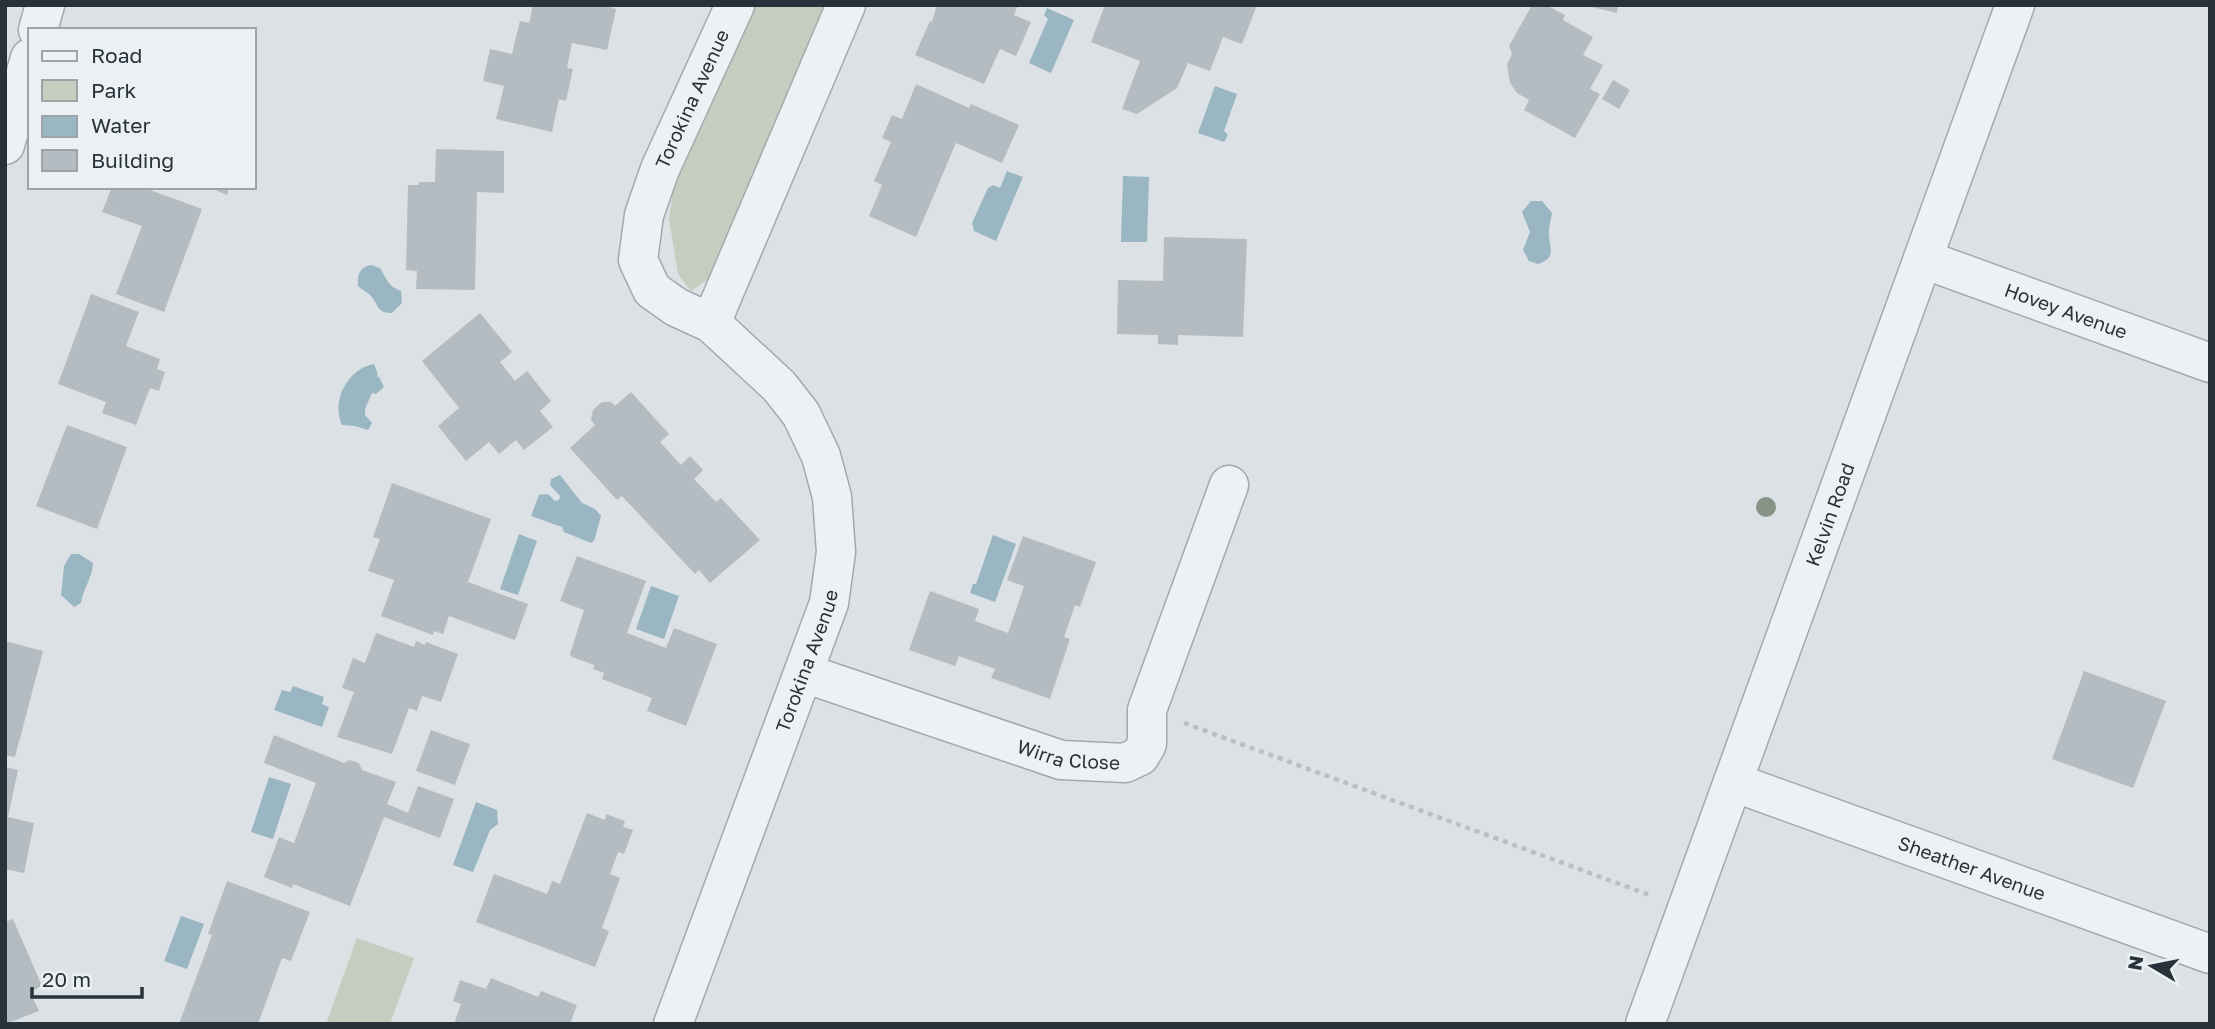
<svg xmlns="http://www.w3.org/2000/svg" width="2215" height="1029" font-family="'Golos Text',sans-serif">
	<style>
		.green { fill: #c5cebe }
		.water { fill: #99b6c2 }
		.building { fill: #b4bcc1 }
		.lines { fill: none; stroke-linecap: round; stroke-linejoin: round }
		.street-casing { stroke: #a2a9ae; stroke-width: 41 }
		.path { stroke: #babfc4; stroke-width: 4.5; stroke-dasharray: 5 5; stroke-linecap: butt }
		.street { stroke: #eef1f4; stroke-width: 38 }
		.tree { fill: #879385 }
		.labels { text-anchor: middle; stroke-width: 5; stroke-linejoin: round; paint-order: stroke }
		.street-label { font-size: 19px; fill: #27323a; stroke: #ebf0f3 }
	</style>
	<rect width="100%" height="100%" fill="#dce1e5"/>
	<g class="green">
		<polygon points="755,5 829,5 710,278 691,291 678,274 669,219 675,178"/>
		<polygon points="357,938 414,958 390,1024 326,1024"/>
	</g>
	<g class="water">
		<polygon points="1047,8 1074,20 1051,73 1029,63 1048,19 1044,15"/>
		<polygon points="1215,86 1237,94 1224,131 1228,135 1224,142 1198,133"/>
		<polygon points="1007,171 1023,177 996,241 974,231 972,223 988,188 993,185 1000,188"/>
		<polygon points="1123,176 1149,177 1147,242 1121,242"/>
		<path d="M1531 201H1542L1552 213C1551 220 1548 229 1549 236 1550 250 1556 258 1538 264L1529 261 1523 250 1530 232 1522 212Z"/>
		<path d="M372 265 381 269C386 279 389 287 401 291L402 303 392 313C377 313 379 306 371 296 368 292 362 290 358 286 357 275 360 266 372 265Z"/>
		<path d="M374 364 378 375 376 376 379 377 384 387 376 394 372 393 365 409V415L372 423 368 430 355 426 342 425C331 401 347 369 374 364Z"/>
		<polygon points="560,475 582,503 595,509 601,516 594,541 591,543 564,532 562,527 531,516 539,495 548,494 555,501 559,500 560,496 550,485 551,479"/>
		<polygon points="519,534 537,541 518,595 500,589"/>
		<polygon points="993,535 1016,544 995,602 970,593 973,584 976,584"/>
		<path d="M71 554H79L93 563C93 576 83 589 81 603L74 607 61 595 64 566Z"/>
		<polygon points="651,586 679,596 664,639 636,629"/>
		<polygon points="293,686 324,697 322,704 329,707 322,727 274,710 282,690 290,692"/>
		<polygon points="269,777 291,784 273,839 251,832"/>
		<polygon points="476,802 497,810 498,824 490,830 473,872 453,865"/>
		<polygon points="181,916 204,924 187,969 164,961"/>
	</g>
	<g class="building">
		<polygon points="533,5 602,5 616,9 607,50 572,43 567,68 573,69 566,101 559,99 552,132 496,119 504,86 483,81 490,49 512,54 520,21 529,23"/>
		<polygon points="937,5 1018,5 1014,15 1031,22 1016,56 1000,49 984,84 915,55 930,21 932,22"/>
		<polygon points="1105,5 1257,5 1242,44 1223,37 1210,71 1188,63 1177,88 1137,114 1122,109 1140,61 1091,42"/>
		<polygon points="1532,5 1546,5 1565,15 1563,20 1593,37 1583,55 1603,65 1590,89 1600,94 1575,138 1524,110 1529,100 1517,93 1510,83 1507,64 1512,54 1509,46"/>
		<polygon points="1584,5 1618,5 1617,13"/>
		<polygon points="1613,80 1630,90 1619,109 1602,99"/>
		<polygon points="916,84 969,108 971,104 1019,125 1002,163 956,143 916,237 869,216 882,185 874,181 891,142 882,138 892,115 902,119"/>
		<polygon points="436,149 504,151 504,193 477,192 475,290 416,289 417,271 406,270 408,185 419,185 419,182 435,182"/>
		<polygon points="112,187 142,187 202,209 164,312 116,294 142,226 102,212"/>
		<polygon points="208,187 229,187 227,195"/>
		<polygon points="1164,237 1247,239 1243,337 1178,335 1178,345 1158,344 1158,335 1117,334 1118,280 1163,281"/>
		<polygon points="91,294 139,312 126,346 160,359 157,369 165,372 159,391 150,388 136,425 102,413 106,402 58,384"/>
		<polygon points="480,313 512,352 500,362 515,381 527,371 551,401 540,411 553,427 524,450 516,440 499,454 489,442 466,461 438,426 459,408 422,361"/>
		<polygon points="631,392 669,434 660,442 681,465 690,456 703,470 694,479 716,502 721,498 760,540 710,583 699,570 695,574 622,496 617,500 570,448 595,425 591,420 593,410 602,402 611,402 615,406"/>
		<polygon points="67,425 127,447 97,529 36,506"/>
		<polygon points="392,483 491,519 468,582 528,604 515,640 449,616 443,634 434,631 433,635 381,616 394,580 368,571 380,539 373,537"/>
		<polygon points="1023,536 1096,562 1080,607 1075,605 1064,637 1070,639 1050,699 991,678 995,669 959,656 955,666 909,650 930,591 979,609 975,621 1008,633 1024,586 1007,580"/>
		<polygon points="577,556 646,581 627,633 666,648 674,628 717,644 686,726 647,711 652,698 602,679 604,673 593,669 594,665 572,657 570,654 584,610 560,601"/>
		<polygon points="376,633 414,647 416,641 425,645 426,642 458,654 441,702 422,696 417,711 409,708 392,754 337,737 354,692 342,688 353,658 365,663"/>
		<polygon points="5,641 43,651 15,757 5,755"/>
		<polygon points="2084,671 2166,701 2133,788 2052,759"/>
		<polygon points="431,730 470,744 455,785 416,771"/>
		<polygon points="274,735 344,763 349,760 359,763 362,770 396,782 387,804 408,813 418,786 454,799 440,838 384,817 350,906 293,884 292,888 264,877 279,837 294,843 316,783 264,763"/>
		<polygon points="5,767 18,770 8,817 34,823 24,873 5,869"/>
		<polygon points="587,813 605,820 606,814 625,821 623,827 633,830 624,854 618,852 610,874 620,878 602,928 609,931 595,967 476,922 494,874 547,894 552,881 560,884"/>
		<polygon points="227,881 310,912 291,961 282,958 258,1024 179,1024 212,935 208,934"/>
		<polygon points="13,919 42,986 30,992 39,1011 5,1024 5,922"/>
		<polygon points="491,978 538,997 541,991 577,1005 570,1024 454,1024 461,1004 453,1001 460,980 486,989"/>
	</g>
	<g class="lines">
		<defs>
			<g id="street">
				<polyline points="38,30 45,5"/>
				<polyline points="5,145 30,58"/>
				<path id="s1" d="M1923 259 2210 363"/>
				<polyline points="711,323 846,5"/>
				<path id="s2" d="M804 673 1061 760 1125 763 1140 756 1147 744V710L1229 485"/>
				<path id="s3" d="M1733 782 2210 954"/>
				<path id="s4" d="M673 1024 829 603 836 552 832 497 821 456 801 414 779 386 711 323 676 307 652 290 638 260 644 215 660 169 735 5"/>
				<path id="s5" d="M1645 1024 2015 5"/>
			</g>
		</defs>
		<use href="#street" class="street-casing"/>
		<polyline class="path" points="1184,723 1652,896"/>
		<use href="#street" class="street"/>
	</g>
	<circle class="tree" cx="1766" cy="507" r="10"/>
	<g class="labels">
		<g class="street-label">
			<text dy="7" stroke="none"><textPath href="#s4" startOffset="1045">Torokina Avenue</textPath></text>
			<text dy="7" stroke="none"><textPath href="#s1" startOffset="152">Hovey Avenue</textPath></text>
			<text dy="7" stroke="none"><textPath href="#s5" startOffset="542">Kelvin Road</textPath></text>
			<text dy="7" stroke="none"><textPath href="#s4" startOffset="387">Torokina Avenue</textPath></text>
			<text dy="7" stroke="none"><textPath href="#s2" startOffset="278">Wirra Close</textPath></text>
			<text dy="7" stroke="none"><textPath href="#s3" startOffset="254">Sheather Avenue</textPath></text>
		</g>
	</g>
	<rect width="2215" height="1029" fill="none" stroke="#27323a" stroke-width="14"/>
	<rect x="28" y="28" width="228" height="161" fill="#ebf0f3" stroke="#9da4a9" stroke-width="2"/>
	<rect x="42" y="51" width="35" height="10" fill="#eef1f4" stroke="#9da4a9" stroke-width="2"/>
	<text x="91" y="63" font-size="21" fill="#27323a">Road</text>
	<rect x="42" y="80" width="35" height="21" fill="#c5cebe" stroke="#9da4a9" stroke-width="2"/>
	<text x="91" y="98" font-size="21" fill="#27323a">Park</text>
	<rect x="42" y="116" width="35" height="21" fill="#99b6c2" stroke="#9da4a9" stroke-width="2"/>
	<text x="91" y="133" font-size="21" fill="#27323a">Water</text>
	<rect x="42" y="150" width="35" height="21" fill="#b4bcc1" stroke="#9da4a9" stroke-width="2"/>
	<text x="91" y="168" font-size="21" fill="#27323a">Building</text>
	<g transform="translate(2152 966) rotate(280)" stroke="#ebf0f3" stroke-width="5" paint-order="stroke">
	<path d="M0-5L12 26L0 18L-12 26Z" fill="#27323a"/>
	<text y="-10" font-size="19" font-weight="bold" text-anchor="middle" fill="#27323a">N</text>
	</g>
	<path d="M32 987v10h110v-10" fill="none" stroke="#27323a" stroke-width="3.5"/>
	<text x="42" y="987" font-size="21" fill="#27323a" stroke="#ebf0f3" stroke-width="5" paint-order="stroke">20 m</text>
</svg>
